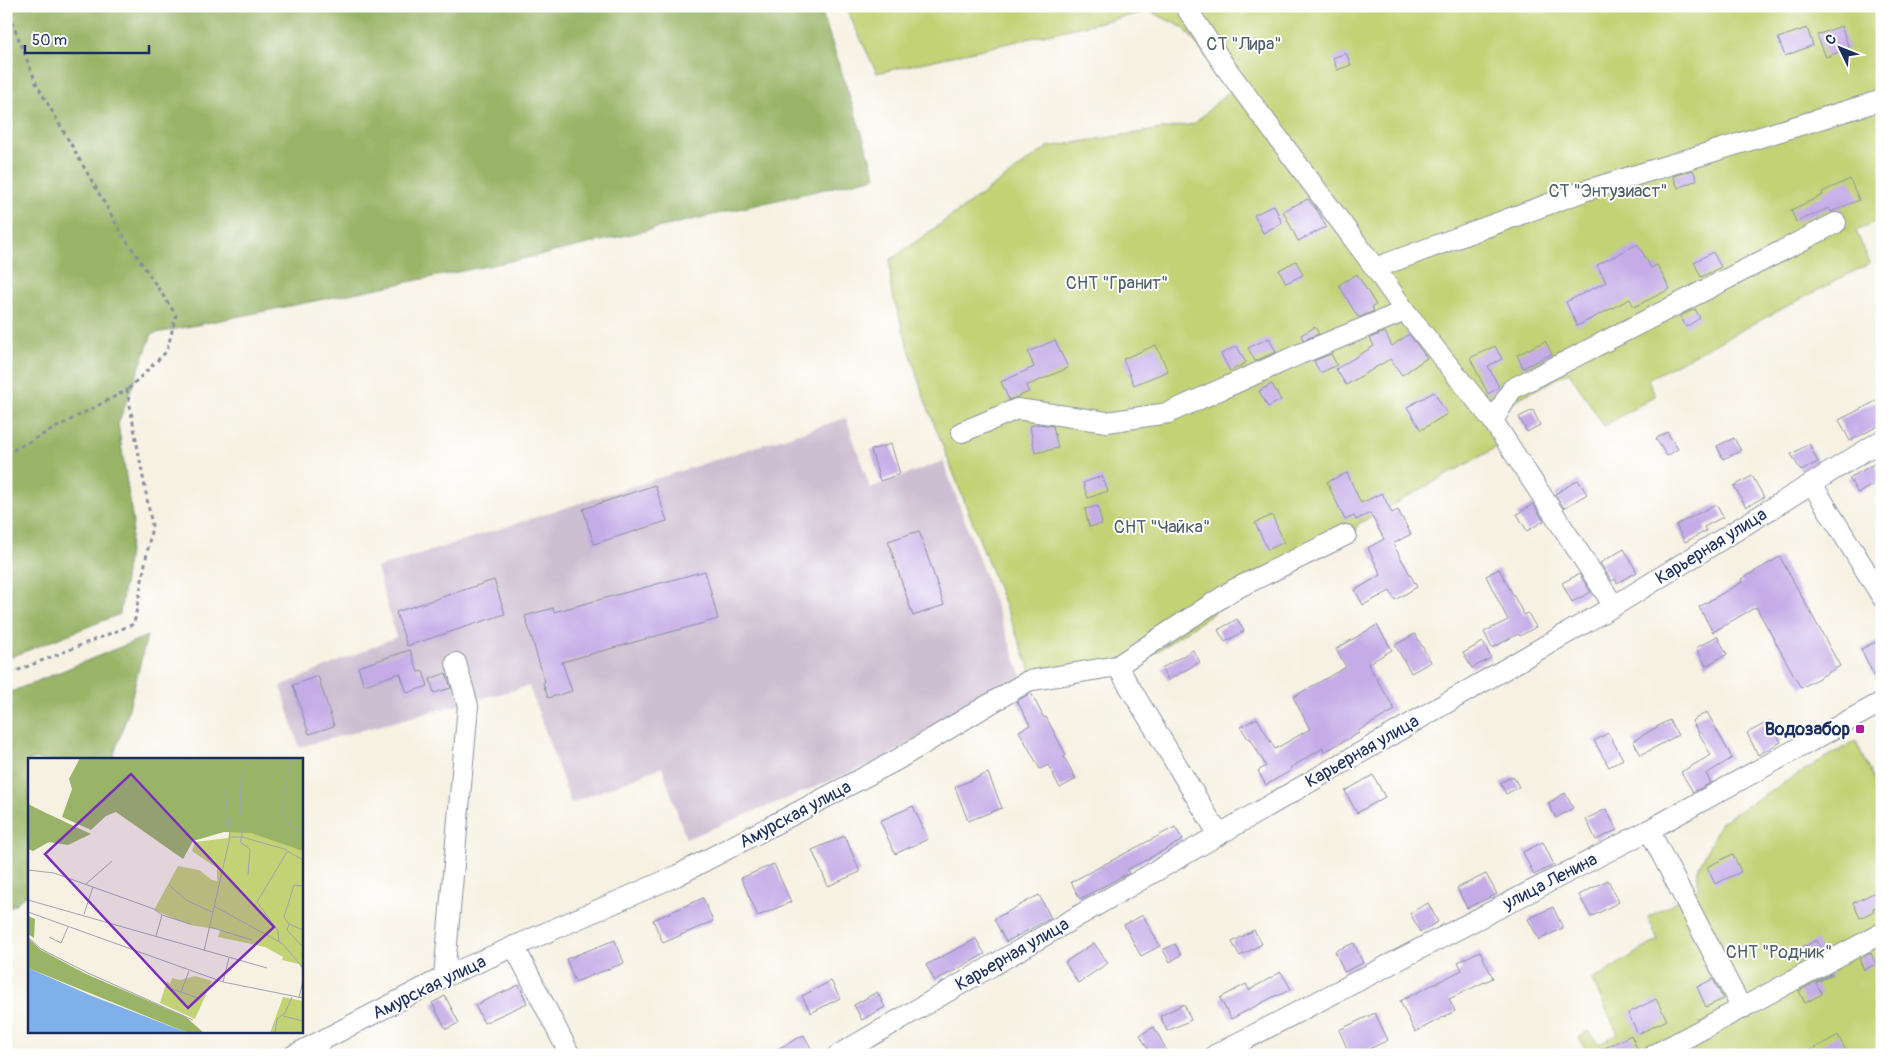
<svg xmlns="http://www.w3.org/2000/svg" width="1888" height="1061" font-family="Pangolin,sans-serif">
	<style>
		.industrial { fill: #cebed1 }
		.green { fill: #c2d275; stroke: #6e806a }
		.forest { fill: #99b466; stroke: #5a7262 }
		.building { fill: #c5ace7 }
		.lines { fill: none; stroke-linecap: round; stroke-linejoin: round }
		.minor-casing { stroke: #8890a0; stroke-width: 22 }
		.path { stroke: #8890a0; stroke-width: 3; stroke-dasharray: 4 4; stroke-linecap: butt }
		.minor { stroke: #fff; stroke-width: 20 }
		.poi-dot { fill: #b5179e; stroke: #fff; stroke-width: 2 }
		.labels { text-anchor: middle; stroke-width: 4; stroke-linejoin: round; paint-order: stroke }
		.park-label { font-size: 18px; fill: #4d6065; stroke: #fff }
		.street-label { font-size: 18px; fill: #1b2f5e; stroke: #fff }
		.poi-label { font-size: 18px; font-weight: bold; fill: #1b2f5e; stroke: #fff; text-anchor: end }
		.inset-road { fill: none; stroke: #9ea3ad; stroke-width: 1 }
		.view { fill: #7b2cbf; fill-opacity: 0.15; stroke: #7b2cbf; stroke-width: 2.5 }
		.inset-edge { fill: none; stroke: #1b2f5e; stroke-width: 2.5 }
	</style>
	<rect width="100%" height="100%" fill="#fff"/>
	<filter id="ink" filterUnits="userSpaceOnUse"><feTurbulence type="fractalNoise" baseFrequency=".02" numOctaves="2"/><feDisplacementMap in="SourceGraphic" scale="10" xChannelSelector="R" yChannelSelector="G"/><feConvolveMatrix kernelMatrix="1 2 1 2 8 2 1 2 1" color-interpolation-filters="sRGB"/></filter>
	<filter id="wash" filterUnits="userSpaceOnUse"><feTurbulence type="fractalNoise" baseFrequency=".0096" numOctaves="4" result="noise"/><feDisplacementMap in="SourceGraphic" scale="20" xChannelSelector="R" yChannelSelector="G"/><feGaussianBlur stdDeviation="1.12" result="paint"/><feColorMatrix in="noise" values="0 0 0 0 0 0 0 0 0 0 0 0 0 0 0 0 0 1.4 0 .05"/><feComposite in="paint" operator="in"/></filter>
	<g filter="url(#wash)">
		<rect width="100%" height="100%" fill="#f6f1e2"/>
		<polygon class="industrial" points="846,418 870,488 943,461 1022,677 879,761 686,839 662,767 571,803 529,686 299,747 281,686 396,637 377,568"/>
		<g class="green">
			<polygon points="845,6 1882,6 1882,218 1856,231 1870,263 1648,379 1655,396 1604,426 1569,372 1517,399 1485,423 1501,445 1358,524 1354,537 1236,597 1133,668 1036,685 923,395 891,290 890,260 1048,147 1194,124 1231,89 1184,28 1149,11 877,73"/>
			<polygon points="1856,741 1882,800 1882,1055 1589,1055 1579,1038 1588,1031 1599,1044 1618,1034 1592,980 1658,940 1648,917 1698,889 1698,869 1721,822 1818,762"/>
		</g>
		<g class="forest">
			<polygon points="6,6 820,6 876,177 541,255 152,334 118,424 133,523 120,614 6,659"/>
			<polygon points="147,636 127,716 112,760 29,760 29,893 6,911 6,694"/>
		</g>
		<g id="blocks">
			<g class="building">
				<polygon points="1841,26 1849,48 1826,57 1817,35"/>
				<polygon points="1807,28 1813,45 1785,56 1778,38"/>
				<polygon points="1346,53 1351,65 1337,70 1333,58"/>
				<polygon points="1693,170 1697,180 1678,188 1673,176"/>
				<polygon points="1850,179 1859,200 1831,212 1829,208 1796,222 1791,210 1823,195 1822,192"/>
				<polygon points="1308,199 1319,213 1326,227 1298,241 1283,211"/>
				<polygon points="1274,205 1282,223 1263,233 1254,215"/>
				<polygon points="1638,244 1651,268 1657,265 1670,289 1634,307 1630,299 1577,326 1566,302 1606,282 1597,265"/>
				<polygon points="1713,252 1721,267 1701,277 1694,262"/>
				<polygon points="1296,261 1303,275 1286,283 1279,270"/>
				<polygon points="1357,274 1376,305 1372,307 1374,311 1360,317 1357,316 1339,285"/>
				<polygon points="1695,309 1700,318 1686,327 1680,316"/>
				<polygon points="1315,327 1319,334 1303,340 1301,335"/>
				<polygon points="1385,332 1392,346 1409,334 1427,358 1402,375 1390,359 1346,385 1336,369 1374,346 1370,338"/>
				<polygon points="1269,338 1276,352 1255,361 1248,348"/>
				<polygon points="1055,340 1068,368 1026,386 1029,392 1009,400 1001,382 1034,367 1028,352"/>
				<polygon points="1545,341 1552,354 1523,368 1517,355"/>
				<polygon points="1156,345 1168,371 1134,385 1123,359"/>
				<polygon points="1237,346 1246,363 1230,371 1221,354"/>
				<polygon points="1495,346 1502,359 1488,366 1499,387 1488,394 1470,358"/>
				<polygon points="1331,354 1337,365 1320,373 1314,361"/>
				<polygon points="1272,384 1281,400 1268,407 1259,391"/>
				<polygon points="1434,392 1447,414 1421,430 1407,407"/>
				<polygon points="1882,398 1882,424 1850,441 1839,420"/>
				<polygon points="1533,410 1540,425 1527,432 1519,417"/>
				<polygon points="1038,424 1053,426 1058,448 1035,453 1030,426"/>
				<polygon points="1667,432 1678,449 1667,456 1656,439"/>
				<polygon points="1734,438 1741,451 1723,459 1717,446"/>
				<polygon points="891,444 900,474 880,481 871,450"/>
				<polygon points="1809,444 1818,462 1801,471 1791,454"/>
				<polygon points="1874,464 1882,480 1858,493 1849,478"/>
				<polygon points="1347,473 1361,503 1382,493 1392,513 1398,510 1411,534 1393,544 1417,587 1395,600 1390,591 1363,605 1355,590 1381,575 1368,548 1384,539 1370,513 1356,520 1354,516 1345,520 1327,482"/>
				<polygon points="1102,476 1108,491 1088,498 1083,483"/>
				<polygon points="1752,476 1764,497 1746,507 1734,486"/>
				<polygon points="1578,480 1587,494 1564,508 1555,494"/>
				<polygon points="655,485 667,521 594,544 583,509"/>
				<polygon points="1533,504 1544,521 1527,531 1517,514"/>
				<polygon points="1716,504 1723,517 1704,527 1706,531 1685,542 1676,525"/>
				<polygon points="1098,506 1102,524 1089,527 1085,509"/>
				<polygon points="1272,515 1284,542 1268,550 1255,523"/>
				<polygon points="919,531 944,605 913,616 888,541"/>
				<polygon points="1624,549 1637,572 1617,583 1615,579 1612,581 1600,563"/>
				<polygon points="1780,557 1840,666 1801,688 1756,607 1713,632 1699,607 1742,582 1741,579"/>
				<polygon points="1499,569 1524,615 1528,613 1536,627 1520,636 1518,634 1492,648 1484,632 1508,620 1486,576"/>
				<polygon points="705,571 718,619 562,662 572,691 548,698 543,683 545,682 525,616 553,608 554,612"/>
				<polygon points="1579,574 1591,592 1572,602 1562,583"/>
				<polygon points="494,580 505,614 407,646 396,612"/>
				<polygon points="1237,619 1244,631 1225,642 1218,630"/>
				<polygon points="1377,625 1392,650 1368,664 1395,710 1358,731 1359,733 1324,752 1323,748 1290,768 1292,770 1266,785 1258,771 1266,766 1250,738 1248,739 1241,727 1257,718 1275,749 1310,729 1293,697 1346,667 1336,649"/>
				<polygon points="1415,634 1431,662 1411,673 1395,645"/>
				<polygon points="1717,636 1727,654 1706,666 1696,648"/>
				<polygon points="1882,639 1882,690 1881,690 1861,649"/>
				<polygon points="1483,642 1491,658 1472,668 1463,653"/>
				<polygon points="410,650 418,672 423,671 428,686 407,693 400,673 364,685 358,667"/>
				<polygon points="1193,650 1200,662 1168,680 1162,668"/>
				<polygon points="446,673 451,688 434,693 430,679"/>
				<polygon points="318,676 334,726 309,734 293,685"/>
				<polygon points="1031,693 1044,718 1046,717 1066,755 1064,757 1076,779 1060,788 1048,765 1040,769 1019,731 1030,725 1017,701"/>
				<polygon points="1707,712 1732,758 1706,774 1711,783 1693,792 1681,772 1711,755 1692,721"/>
				<polygon points="1669,720 1678,735 1641,755 1633,741"/>
				<polygon points="1770,721 1781,742 1758,755 1747,733"/>
				<polygon points="1608,733 1623,759 1609,767 1594,741"/>
				<polygon points="988,773 1002,808 968,821 955,787"/>
				<polygon points="1373,775 1385,797 1357,813 1345,791"/>
				<polygon points="1513,776 1519,787 1506,794 1500,783"/>
				<polygon points="1565,793 1573,808 1556,818 1548,803"/>
				<polygon points="913,806 928,839 895,854 880,821"/>
				<polygon points="1606,809 1617,830 1596,840 1586,819"/>
				<polygon points="1175,827 1183,840 1127,870 1129,873 1080,899 1071,882"/>
				<polygon points="845,836 860,872 828,886 812,850"/>
				<polygon points="1543,842 1554,865 1534,875 1523,852"/>
				<polygon points="1733,854 1741,872 1715,884 1707,867"/>
				<polygon points="774,864 791,902 758,916 741,878"/>
				<polygon points="1486,874 1497,894 1467,908 1457,888"/>
				<polygon points="1608,880 1619,902 1591,917 1579,895"/>
				<polygon points="1882,889 1882,904 1873,908 1874,911 1860,918 1853,903"/>
				<polygon points="1039,895 1051,918 1006,942 994,919"/>
				<polygon points="703,898 713,921 663,943 653,920"/>
				<polygon points="1428,903 1438,922 1420,932 1410,913"/>
				<polygon points="1553,907 1563,928 1539,940 1528,919"/>
				<polygon points="1143,915 1160,946 1141,956 1124,925"/>
				<polygon points="1254,930 1262,944 1240,956 1232,942"/>
				<polygon points="976,939 985,954 935,981 926,965"/>
				<polygon points="615,940 624,963 575,982 566,959"/>
				<polygon points="1817,940 1822,952 1804,961 1798,949"/>
				<polygon points="1094,943 1108,963 1078,983 1065,962"/>
				<polygon points="1354,943 1363,963 1344,972 1335,951"/>
				<polygon points="1175,944 1181,955 1170,962 1163,950"/>
				<polygon points="1480,951 1493,978 1449,999 1455,1011 1415,1032 1400,1001 1462,970 1458,962"/>
				<polygon points="1871,953 1876,964 1864,970 1859,959"/>
				<polygon points="1281,972 1291,989 1278,996 1277,995 1231,1019 1220,998 1246,984 1249,990"/>
				<polygon points="1832,973 1833,974 1816,983 1822,994 1805,1003 1799,991"/>
				<polygon points="1713,979 1723,999 1706,1007 1697,987"/>
				<polygon points="831,981 840,998 811,1013 802,996"/>
				<polygon points="519,985 527,1003 484,1023 475,1005"/>
				<polygon points="877,992 885,1007 862,1020 854,1005"/>
				<polygon points="445,996 459,1023 446,1029 432,1003"/>
				<polygon points="1656,999 1667,1020 1638,1034 1628,1013"/>
				<polygon points="1184,1004 1191,1020 1167,1031 1160,1016"/>
				<polygon points="1375,1013 1388,1040 1357,1055 1350,1055 1339,1030"/>
				<polygon points="1154,1027 1166,1049 1156,1055 1151,1055 1140,1035"/>
				<polygon points="804,1035 812,1050 804,1055 766,1055"/>
				<polygon points="1631,1035 1640,1055 1591,1055"/>
				<polygon points="1838,1035 1848,1055 1801,1055 1824,1043"/>
			</g>
		</g>
	</g>
	<g filter="url(#ink)">
		<use href="#blocks" fill-opacity="0" stroke="#8890a0" stroke-width="1"/>
		<g class="lines">
			<defs>
				<g id="minor">
					<polyline points="1185,6 1226,68 1375,268 1405,311 1493,421 1614,606"/>
					<polyline points="1375,268 1584,191 1882,100"/>
					<polyline points="1493,421 1512,389 1836,223"/>
					<polyline points="962,432 1017,409 1107,422 1168,413 1300,354 1405,311"/>
					<polyline points="1812,484 1882,597"/>
					<polyline points="1117,666 1233,590 1346,535"/>
					<polyline points="1649,830 1742,1009"/>
					<polyline points="514,946 570,1055"/>
					<polyline points="444,977 468,706 456,663"/>
					<polyline points="294,1055 444,977 676,876 895,761 1028,681 1117,666 1219,835"/>
					<polyline points="838,1055 1614,606 1882,440"/>
					<polyline points="1215,1055 1649,830 1882,702"/>
					<polyline points="1654,1055 1882,933"/>
				</g>
			</defs>
			<use href="#minor" class="minor-casing"/>
			<g class="path">
				<polyline points="6,7 37,85 121,232 176,315 167,351 127,390"/>
				<polyline points="6,454 127,390 152,526 134,624 6,675"/>
			</g>
			<use href="#minor" class="minor"/>
		</g>
	</g>
	<rect class="poi-dot" x="1855" y="724" width="10" height="10" rx="2.5"/>
	<g class="labels">
		<g class="park-label">
			<text x="1244" y="50">СТ "Лира"</text>
			<text x="1608" y="197">СТ "Энтузиаст"</text>
			<text x="1117" y="289">СНТ "Гранит"</text>
			<text x="1162" y="533">СНТ "Чайка"</text>
			<text x="1779" y="958">СНТ "Родник"</text>
		</g>
		<g class="street-label">
			<text transform="translate(1711 546) rotate(-32)" y="6">Карьерная улица</text>
			<text transform="translate(1362 751) rotate(-30)" y="6">Карьерная улица</text>
			<text transform="translate(795 814) rotate(-28)" y="6">Амурская улица</text>
			<text transform="translate(1550 881) rotate(-27)" y="6">улица Ленина</text>
			<text transform="translate(1012 954) rotate(-30)" y="6">Карьерная улица</text>
			<text transform="translate(429 987) rotate(-26)" y="6">Амурская улица</text>
		</g>
		<g class="poi-label">
			<text x="1850" y="735">Водозабор</text>
		</g>
	</g>
	<g transform="translate(28 758)">
		<rect width="275" height="275" fill="#f6f1e2"/>
		<path d="M275 0V212L271 206 254 202 255 199 237 189 190 179 192 172 162 167 126 152 150 108 171 112 184 122 189 123V110L164 93 167 84 200 80 202 73ZM167 218 184 223 167 261 132 245 139 223 142 226 144 220 152 222ZM255 239 275 243V275H242Z" fill="#c2d275"/>
		<path d="M52 0H275V93L223 75 196 74 165 83 155 101 88 54 78 58 63 72 34 59 44 31 41 21ZM0 46 16 54 63 76 40 87 21 84 5 93 0 91ZM0 158 7 161 6 180 0 176ZM0 180 13 192 58 216 158 259 176 275H160L0 210Z" fill="#99b466"/>
		<path d="M0 210 64 238 160 275H0Z" fill="#7fb0ea"/>
		<path class="inset-road" d="M263 0 253 55 260 65 275 74M197 31 202 79M213 79V85L222 91 220 117M214 79 212 24 221 0M0 112 26 115 126 151 134 157 128 178M58 126 84 103M141 127 158 142 184 154M275 128 266 127 256 159 261 166 259 172 275 189M0 142 239 210M186 148 255 186 275 210M0 154 195 224 275 240M56 156 65 129M134 157 162 166M261 166 275 172M182 169 224 182M0 179 13 191 60 215 165 262M21 179 33 185 40 169M251 184 250 173 229 144 259 94M176 193 202 79H214L256 91 275 102M195 224 201 200M138 229 170 240M153 234 161 213M271 240 275 222M255 258 275 263M247 275 249 261 257 255 264 239"/>
		<path class="view" d="M103 16 246 169 160 250 17 96Z"/>
		<rect width="275" height="275" class="inset-edge"/>
	</g>
	<rect width="1888" height="1061" fill="none" stroke="#fff" stroke-width="25"/>
	<g transform="translate(1840 48) rotate(313)" stroke="#ffffff" stroke-width="4" paint-order="stroke">
	<path d="M0-4L9 19L0 12L-9 19Z" fill="#1b2f5e"/>
	<text y="-8" font-size="14" font-weight="bold" text-anchor="middle" fill="#1b2f5e">С</text>
	</g>
	<path d="M25 45v8h124v-8" fill="none" stroke="#1b2f5e" stroke-width="2.5"/>
	<text x="32" y="45" font-size="15" fill="#1b2f5e" stroke="#ffffff" stroke-width="4" paint-order="stroke">50 m</text>
</svg>
